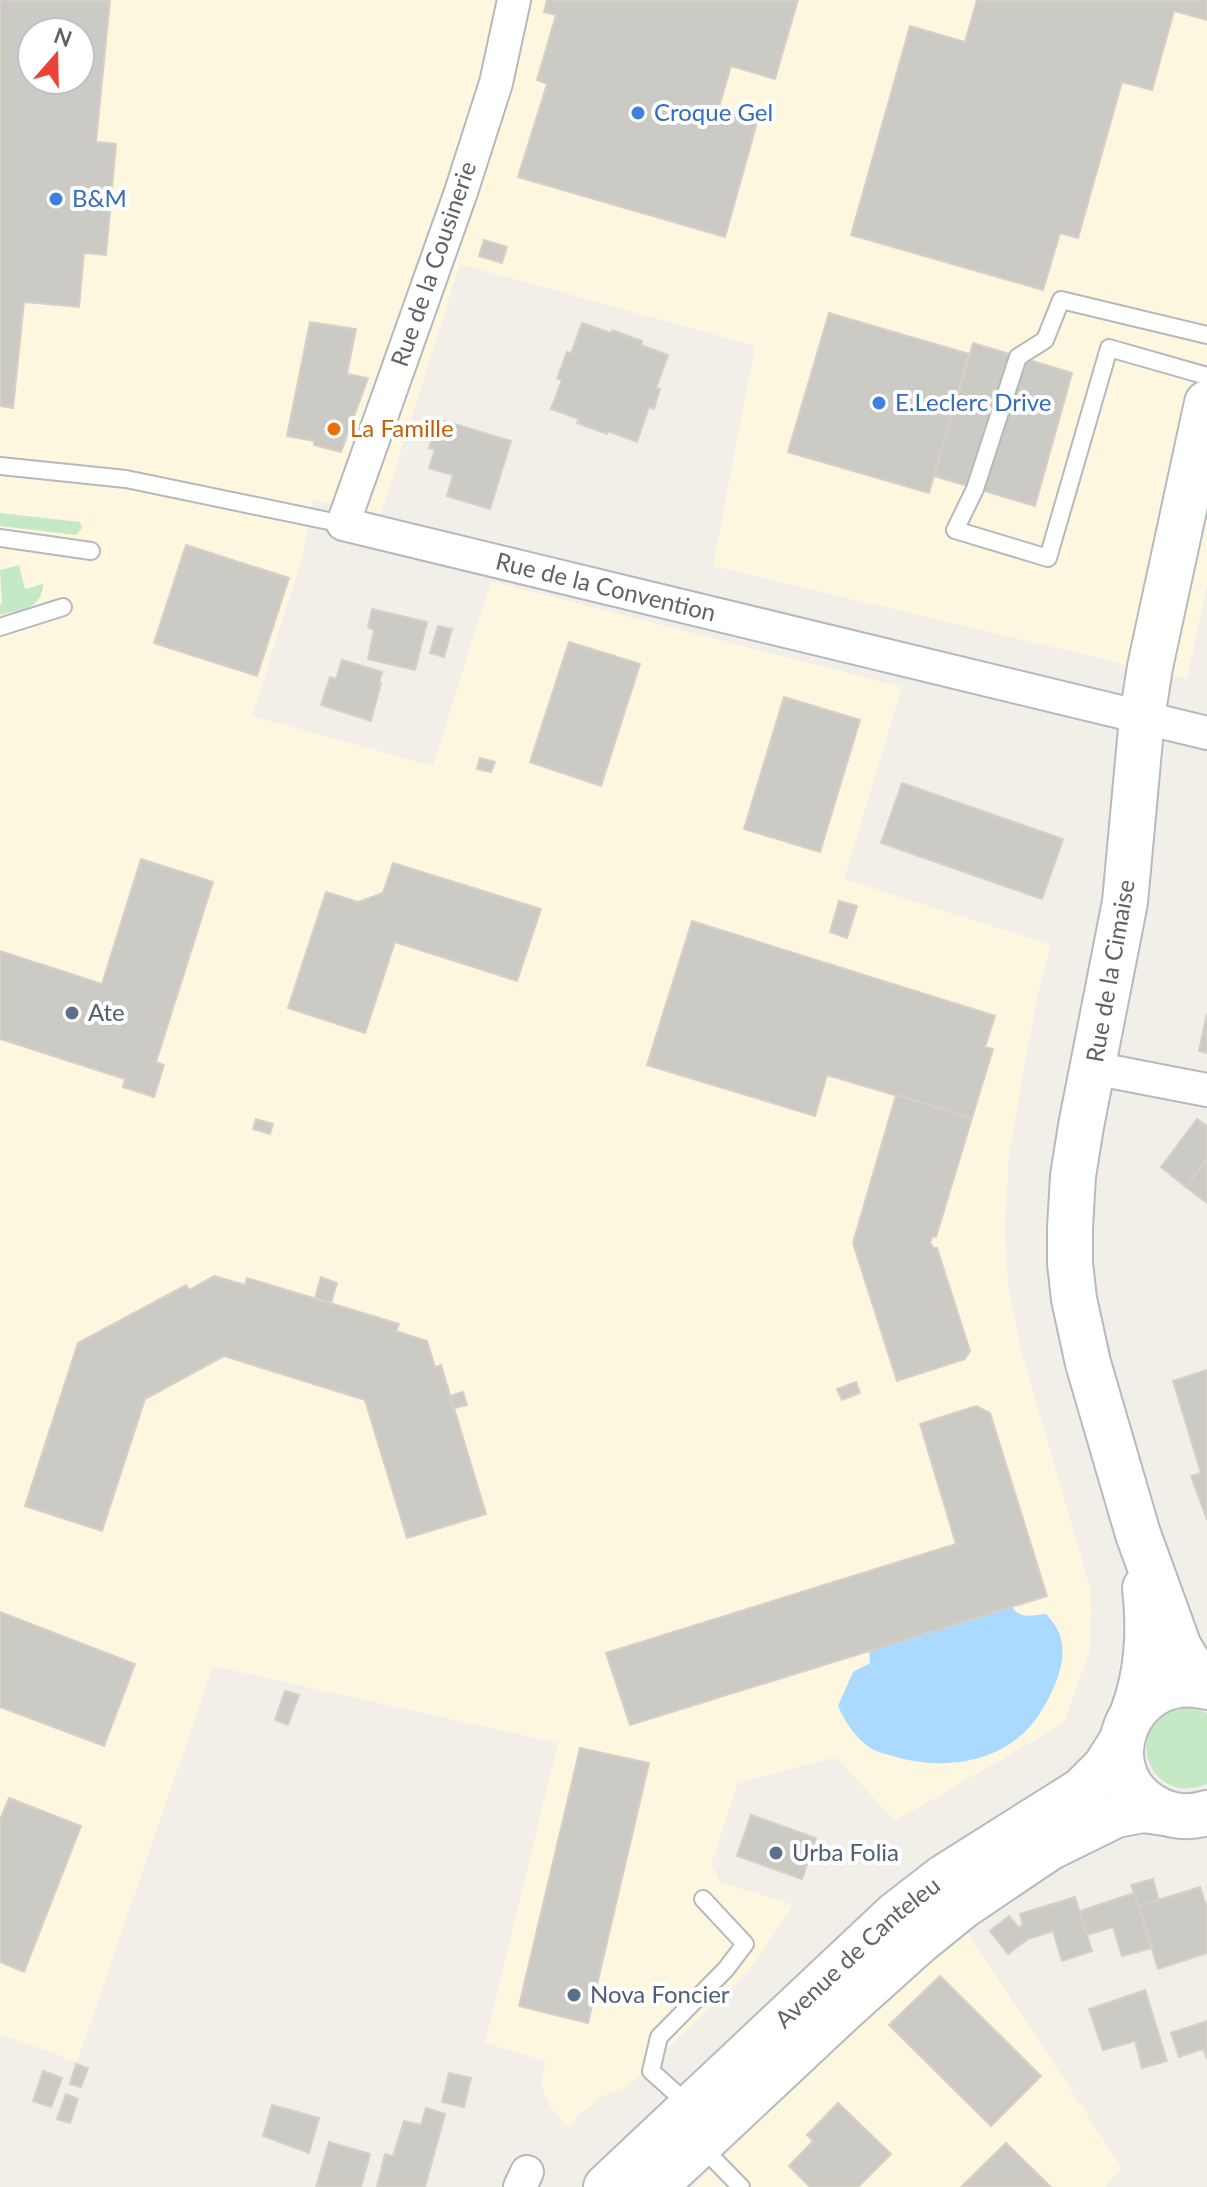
<svg xmlns="http://www.w3.org/2000/svg" width="1207" height="2187" font-family="Lato,sans-serif">
	<style>
		.commercial { fill: #fef7e0; fill-rule: evenodd }
		.green { fill: #c5e8c5 }
		.water { fill: #aadaff }
		.building { fill: #cccac5; stroke: #d6d1c6; stroke-width: 2; fill-rule: evenodd }
		.lines { fill: none; stroke-linecap: round; stroke-linejoin: round }
		.lane-casing { stroke: #b5b8bc; stroke-width: 20 }
		.street-casing { stroke: #b5b8bc; stroke-width: 36 }
		.secondary-casing { stroke: #b6babf; stroke-width: 48 }
		.lane { stroke: #fff; stroke-width: 16 }
		.street { stroke: #fff; stroke-width: 32 }
		.secondary { stroke: #fff; stroke-width: 44 }
		.shop-dot { fill: #3f7fe0; stroke: #fff; stroke-width: 3 }
		.food-dot { fill: #e8710a; stroke: #fff; stroke-width: 3 }
		.service-dot { fill: #5c6f8a; stroke: #fff; stroke-width: 3 }
		.labels { text-anchor: middle; stroke-width: 8; stroke-linejoin: round; paint-order: stroke }
		.shop-label { font-size: 24px; fill: #366cbe; stroke: #fff; text-anchor: start }
		.street-label { font-size: 24px; fill: #5f6368; stroke: #fff }
		.food-label { font-size: 24px; fill: #c56008; stroke: #fff; text-anchor: start }
		.service-label { font-size: 24px; fill: #4e5e75; stroke: #fff; text-anchor: start }
	</style>
	<rect width="100%" height="100%" fill="#f1efe8"/>
	<g class="commercial">
		<path d="M0 0H1207V585L1187 679 713 566 755 346 460 264 381 514 313 500 302 559 252 716 433 766 491 581 902 687 844 879 1051 945 1037 997 1009 1153 1005 1231 1008 1286 1021 1350 1091 1591 1090 1649 1064 1723 895 1821 836 1757 738 1783 711 1865 721 1882 793 1905 751 1969 628 2086 603 2096 583 2111 568 2127 550 2106 543 2091 541 2082 546 2061 485 2043 558 1743 213 1666 77 2062 0 2034ZM32 32H80V80H32Z"/>
		<polygon points="968,1933 1122,2168 1105,2187 693,2187 877,2004"/>
	</g>
	<g class="green">
		<polygon points="0,513 80,522 82,528 76,535 0,526"/>
		<path d="M19 565 25 589 43 584C42 610 20 609 0 615V605L2 604 0 570Z"/>
		<path d="M1188 1707 1207 1713V1784C1147 1809 1116 1719 1188 1707Z"/>
	</g>
	<path class="water" d="M1012 1607C1021 1620 1032 1615 1046 1614 1066 1634 1066 1656 1056 1682 1047 1704 1034 1727 1014 1741 978 1767 930 1768 889 1755 884 1753 877 1752 872 1749 856 1739 845 1722 838 1706L853 1672 870 1663 869 1651Z"/>
	<g class="building">
		<path d="M0 0H110L96 142 116 144 106 255 84 253 79 307 24 302 13 408 0 406ZM32 32H80V80H32Z"/>
		<polygon points="547,0 798,0 775,79 731,66 719,107 758,119 725,237 518,177 547,84 537,80 556,15 544,12"/>
		<polygon points="977,0 1207,0 1207,20 1174,11 1152,90 1122,82 1078,238 1060,233 1043,290 851,235 910,26 965,42"/>
		<polygon points="484,240 507,247 502,263 479,256"/>
		<polygon points="829,313 969,354 929,493 788,452"/>
		<polygon points="310,322 356,329 347,374 368,378 341,452 314,445 314,441 287,436"/>
		<polygon points="582,323 611,333 612,330 642,341 641,345 668,355 656,388 660,389 654,409 649,407 637,442 608,431 607,434 577,423 579,419 551,409 562,380 557,379 567,352 571,353"/>
		<polygon points="973,343 1072,373 1035,506 934,476"/>
		<polygon points="438,419 511,441 490,509 447,496 453,475 429,468 435,450 429,448"/>
		<polygon points="186,545 289,578 257,676 154,643"/>
		<polygon points="372,609 427,622 415,670 368,659 374,630 368,627"/>
		<polygon points="438,626 452,629 444,657 430,653"/>
		<polygon points="569,642 640,664 601,786 530,762"/>
		<polygon points="342,660 382,672 379,683 381,683 371,721 321,705 330,677 336,679"/>
		<polygon points="784,697 860,720 820,852 744,829"/>
		<polygon points="480,758 495,762 491,772 477,769"/>
		<polygon points="902,783 1063,839 1042,899 881,843"/>
		<polygon points="141,859 213,882 156,1062 164,1065 154,1097 123,1087 125,1079 0,1039 0,951 102,984"/>
		<polygon points="393,863 541,909 517,981 395,942 365,1033 288,1008 326,892 358,902 383,893"/>
		<polygon points="839,901 857,906 847,938 830,932"/>
		<polygon points="692,921 995,1016 985,1047 993,1049 972,1118 827,1075 815,1116 647,1065"/>
		<polygon points="1207,1013 1207,1053 1199,1051"/>
		<polygon points="896,1095 972,1118 936,1237 933,1236 930,1242 933,1248 937,1248 970,1351 965,1359 897,1381 853,1243"/>
		<polygon points="256,1119 273,1124 270,1134 253,1129"/>
		<polygon points="1197,1119 1207,1126 1207,1159 1186,1187 1161,1167"/>
		<polygon points="1207,1159 1207,1203 1186,1187"/>
		<polygon points="214,1276 245,1285 247,1278 399,1324 396,1331 427,1341 435,1367 441,1365 486,1514 407,1538 365,1400 224,1356 145,1399 102,1531 25,1506 78,1343 186,1285 189,1290"/>
		<polygon points="321,1277 337,1283 331,1303 315,1298"/>
		<polygon points="1207,1370 1207,1520 1191,1476 1201,1473 1173,1381"/>
		<polygon points="856,1382 860,1393 842,1400 837,1389"/>
		<polygon points="463,1392 467,1405 454,1408 450,1396"/>
		<polygon points="976,1406 990,1413 1047,1596 630,1725 606,1653 956,1544 920,1424"/>
		<polygon points="0,1612 135,1664 104,1746 0,1707"/>
		<polygon points="285,1691 299,1695 288,1725 275,1720"/>
		<polygon points="580,1748 649,1763 588,2023 519,2006"/>
		<polygon points="9,1798 81,1826 24,1972 0,1962 0,1820"/>
		<polygon points="751,1815 816,1838 802,1879 737,1856"/>
		<polygon points="1153,1879 1159,1901 1139,1906 1131,1885"/>
		<polygon points="1200,1887 1207,1908 1207,1953 1158,1969 1139,1906"/>
		<polygon points="1134,1893 1152,1948 1122,1956 1113,1927 1087,1935 1080,1911"/>
		<polygon points="1075,1897 1092,1951 1062,1961 1053,1931 1028,1939 1008,1954 990,1931 1009,1916 1018,1927 1023,1926 1020,1914"/>
		<polygon points="940,1976 1041,2076 991,2126 889,2025"/>
		<polygon points="1145,1990 1167,2061 1142,2068 1135,2041 1103,2050 1089,2009"/>
		<polygon points="1207,2021 1207,2059 1203,2049 1179,2057 1171,2033"/>
		<polygon points="76,2064 88,2068 81,2087 70,2084"/>
		<polygon points="43,2071 62,2078 51,2107 33,2101"/>
		<polygon points="449,2073 471,2078 464,2107 442,2102"/>
		<polygon points="66,2094 78,2099 70,2123 57,2119"/>
		<polygon points="838,2103 891,2154 858,2187 810,2187 789,2166 813,2141 807,2135"/>
		<polygon points="272,2105 319,2118 309,2153 263,2136"/>
		<polygon points="426,2108 445,2114 425,2187 377,2187 385,2154 393,2156 404,2121 421,2125"/>
		<polygon points="329,2142 370,2154 361,2187 316,2187"/>
		<polygon points="1006,2143 1051,2187 961,2187"/>
	</g>
	<g class="lines">
		<defs>
			<g id="lane">
				<polyline points="1207,335 1061,300 1045,340 1018,357 975,489 955,530 1048,558 1109,348 1207,376"/>
				<polyline points="0,466 126,479 343,524"/>
				<polyline points="0,538 91,551"/>
				<polyline points="0,627 63,607"/>
				<polyline points="690,2106 651,2071 659,2037 726,1969 745,1944 703,1899"/>
				<polyline points="700,2145 741,2187"/>
			</g>
			<g id="street">
				<path id="s1" d="M514 0 496 83 461 192 343 524 1207 733"/>
				<polyline points="1093,1068 1207,1090"/>
				<polyline points="520,2187 527,2172"/>
			</g>
			<g id="secondary">
				<polyline points="1207,403 1150,667 1142,718 1125,902 1081,1126 1073,1176 1070,1228 1070,1263 1074,1299 1088,1363 1138,1534 1179,1647 1191,1667 1207,1686"/>
				<path d="M1207 1687C1127 1667 1086 1775 1159 1810 1174 1817 1191 1818 1207 1813"/>
				<path d="M1133 1712C1148 1672 1150 1631 1145 1588"/>
				<path id="s2" d="M606 2187 895 1915 944 1877 1082 1790 1105 1767 1122 1740"/>
				<polyline points="654,2187 843,2010 921,1940 963,1906 1049,1848 1116,1815 1143,1810 1165,1813"/>
			</g>
		</defs>
		<use href="#lane" class="lane-casing"/>
		<use href="#street" class="street-casing"/>
		<use href="#secondary" class="secondary-casing"/>
		<use href="#lane" class="lane"/>
		<use href="#street" class="street"/>
		<use href="#secondary" class="secondary"/>
	</g>
	<g class="shop-dot">
		<circle cx="638" cy="113" r="8"/>
		<circle cx="56" cy="199" r="8"/>
		<circle cx="879" cy="403" r="8"/>
	</g>
	<circle class="food-dot" cx="334" cy="429" r="8"/>
	<g class="service-dot">
		<circle cx="72" cy="1013" r="8"/>
		<circle cx="776" cy="1853" r="8"/>
		<circle cx="574" cy="1995" r="8"/>
	</g>
	<g class="labels">
		<g class="shop-label">
			<text x="654" y="121">Croque Gel</text>
			<text x="72" y="207">B&amp;M</text>
			<text x="895" y="411">E.Leclerc Drive</text>
		</g>
		<g class="street-label">
			<text transform="translate(434 264) rotate(-71)" y="8">Rue de la Cousinerie</text>
			<text dy="8" stroke="none"><textPath href="#s1" startOffset="822">Rue de la Convention</textPath></text>
			<text transform="translate(1111 971) rotate(-80)" y="8">Rue de la Cimaise</text>
			<text dy="8" stroke="none"><textPath href="#s2" startOffset="344">Avenue de Canteleu</textPath></text>
		</g>
		<g class="food-label">
			<text x="350" y="437">La Famille</text>
		</g>
		<g class="service-label">
			<text x="88" y="1021">Ate</text>
			<text x="792" y="1861">Urba Folia</text>
			<text x="590" y="2003">Nova Foncier</text>
		</g>
	</g>
	<g transform="translate(56 56) rotate(20)"><circle r="38" fill="#ffffff" stroke="#bfc1c3" stroke-width="2"/>
	<path d="M0-6L14 30L0 20L-14 30Z" fill="#ea4335"/>
	<text y="-12" font-size="22" font-weight="bold" text-anchor="middle" fill="#5f6368">N</text>
	</g>
</svg>
